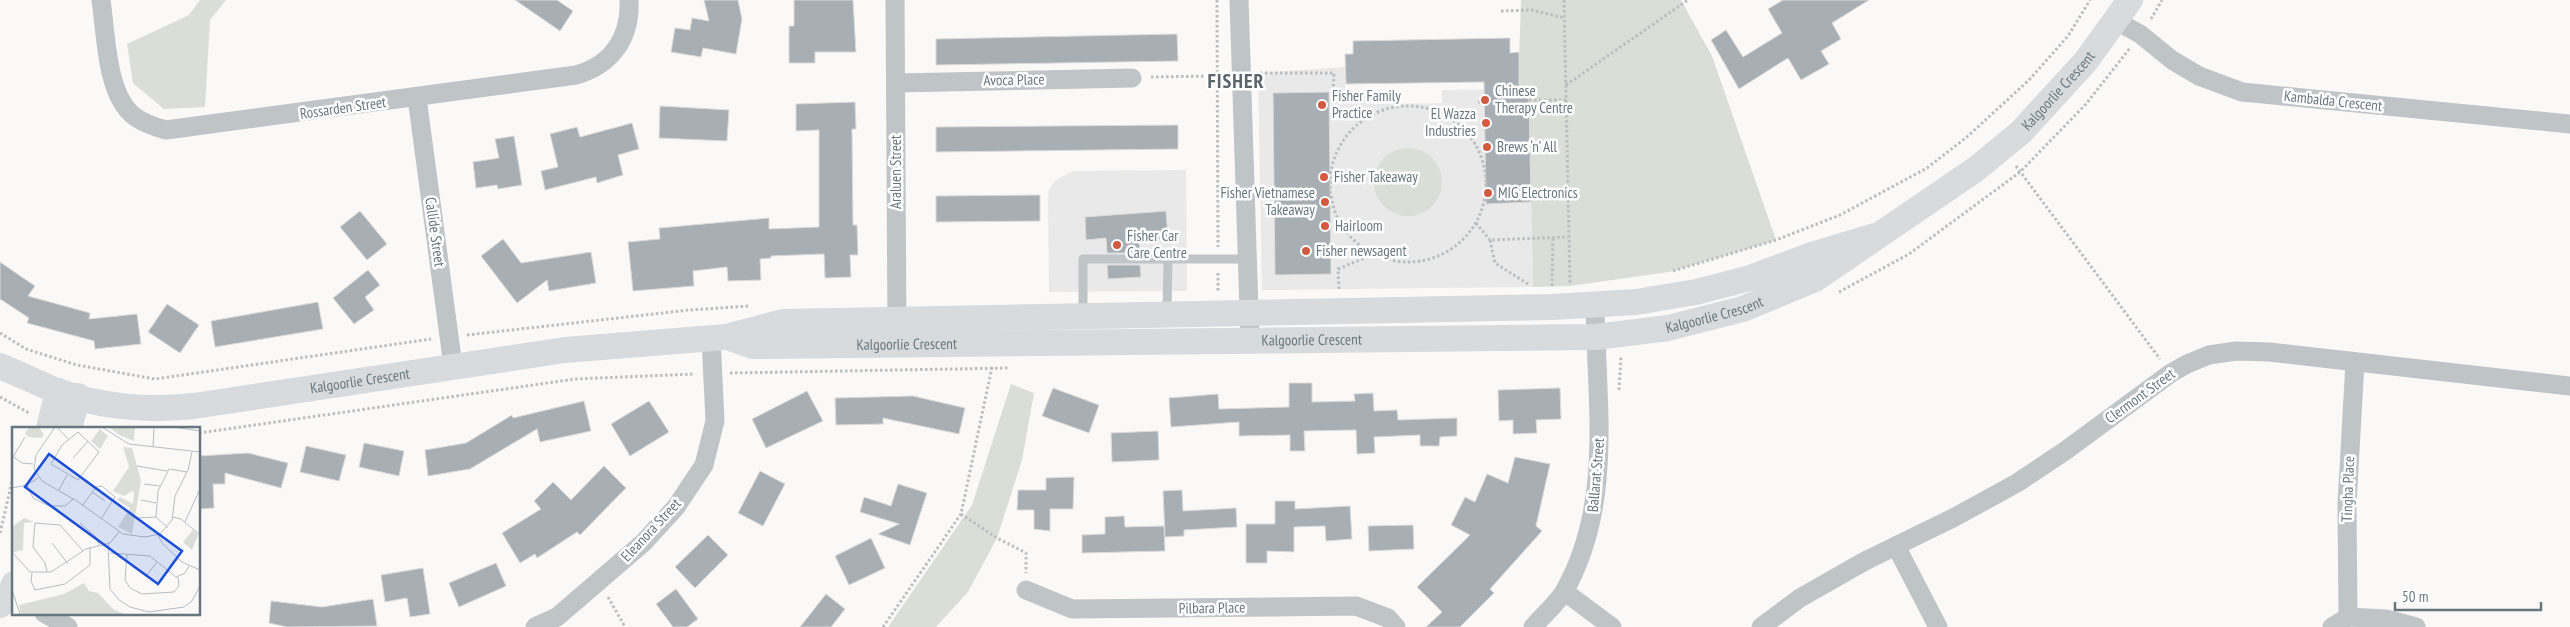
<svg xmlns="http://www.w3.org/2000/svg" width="2570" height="627" font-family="'PT Sans Narrow',sans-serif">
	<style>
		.built { fill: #e8e9e8 }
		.green { fill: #daded7 }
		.building { fill: #a7afb4; stroke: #dcdbda }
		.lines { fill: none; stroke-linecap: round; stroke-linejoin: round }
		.path { stroke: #babec0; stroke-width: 3; stroke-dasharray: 2.5 2.5; stroke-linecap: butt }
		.lane { stroke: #bfc4c7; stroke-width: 9 }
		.street { stroke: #bfc4c7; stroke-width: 19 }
		.secondary { stroke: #d7dbdd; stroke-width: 26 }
		.poi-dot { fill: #d15a40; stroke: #fff; stroke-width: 2 }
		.labels { text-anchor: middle; stroke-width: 5; stroke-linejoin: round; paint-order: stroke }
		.street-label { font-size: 15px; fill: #67777f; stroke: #fff }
		.poi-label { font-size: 15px; fill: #67777f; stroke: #fff; text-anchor: start }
		.district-label { font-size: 20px; font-weight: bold; letter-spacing: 1px; fill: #59646b; stroke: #fff }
		.inset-road { fill: none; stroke: #b6bdc1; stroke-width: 1 }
		.view { fill: #1d4ed8; fill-opacity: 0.15; stroke: #1d4ed8; stroke-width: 2.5 }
		.inset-edge { fill: none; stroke: #67777f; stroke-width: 2.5 }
	</style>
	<rect width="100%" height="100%" fill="#faf9f8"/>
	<g class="built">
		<polygon points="1345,67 1345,92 1371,92 1371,104 1442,103 1442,90 1518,89 1529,100 1533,287 1262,290 1258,73"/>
		<polygon points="1186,170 1187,291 1049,292 1048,199 1049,189 1056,180 1073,171"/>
	</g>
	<g class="green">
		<polygon points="200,0 226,0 210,20 205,107 164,109 133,83 127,44 189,15"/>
		<polygon points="1521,0 1681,0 1712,56 1776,240 1669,272 1570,286 1533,287 1529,100 1518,89"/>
		<circle cx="1408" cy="182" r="34"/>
		<polygon points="1011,384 1034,393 1022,460 997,538 968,592 936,627 888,627 972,505"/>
	</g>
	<g class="building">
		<polygon points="515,0 557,0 573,11 560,31"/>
		<polygon points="704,0 738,0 742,19 736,54 703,48 701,57 671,52 675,28 690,30 692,18 709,21"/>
		<polygon points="794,0 853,0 856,52 815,52 815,63 789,63 789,26 794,26"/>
		<polygon points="1783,0 1869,0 1832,23 1841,39 1821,51 1829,64 1801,80 1788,58 1739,89 1711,40 1726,30 1743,57 1782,33 1768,9"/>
		<polygon points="1177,34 1178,61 936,65 936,39"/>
		<polygon points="1510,38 1510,53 1519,52 1519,90 1529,100 1531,202 1486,204 1484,82 1346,84 1345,54 1353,54 1353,41"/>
		<polygon points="1329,92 1331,274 1275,275 1273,93"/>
		<polygon points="855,102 856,129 852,129 853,225 857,225 858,255 850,255 851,277 825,278 824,254 771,256 771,258 760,259 761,280 728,281 727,267 693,271 694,286 633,291 628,242 660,239 659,228 769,218 769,229 819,227 819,130 796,131 796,104"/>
		<polygon points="660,106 729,110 727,141 659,138"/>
		<polygon points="632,123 639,149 618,155 623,175 597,183 596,177 545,190 541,171 558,167 550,134 577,127 580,137"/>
		<polygon points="1178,125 1178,149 936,152 936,127"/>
		<polygon points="514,136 522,185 498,189 497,185 476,188 473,162 499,158 495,139"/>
		<polygon points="1040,195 1040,221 936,222 936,196"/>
		<polygon points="360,211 387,244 367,260 340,227"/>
		<polygon points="1166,211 1168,238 1139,241 1140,253 1107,253 1106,238 1086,240 1085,217"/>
		<polygon points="503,239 521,263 591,252 596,283 549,291 547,280 517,303 481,256"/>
		<polygon points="0,262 35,286 28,296 90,313 89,319 137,314 141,344 95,349 94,341 27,323 29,318 0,299"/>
		<polygon points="1107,265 1140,265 1141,277 1108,279"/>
		<polygon points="368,270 380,285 365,297 374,310 354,324 333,298"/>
		<polygon points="318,302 323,329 215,347 211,321"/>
		<polygon points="167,304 199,325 180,353 148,332"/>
		<polygon points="1289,383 1312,383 1312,402 1355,401 1354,394 1373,393 1374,411 1397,410 1398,420 1457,418 1457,436 1440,437 1439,446 1420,446 1420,435 1374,437 1375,453 1357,454 1356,430 1304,431 1305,451 1290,451 1290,435 1239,436 1239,422 1171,427 1169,398 1218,394 1219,409 1289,407"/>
		<polygon points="1053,388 1099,405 1089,433 1042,416"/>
		<polygon points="1560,388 1561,419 1536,420 1537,433 1513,434 1513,420 1499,421 1498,390"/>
		<polygon points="807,391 823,421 766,448 752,419"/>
		<polygon points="913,396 965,408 959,434 883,418 883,424 836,425 835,398"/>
		<polygon points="584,401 591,431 540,442 537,429 470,469 428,476 425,450 466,443 512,415 513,418"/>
		<polygon points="649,401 669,432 630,456 611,424"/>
		<polygon points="1158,431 1159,460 1112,462 1111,433"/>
		<polygon points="364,443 404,451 399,476 359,467"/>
		<polygon points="306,446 346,455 339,481 300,472"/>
		<polygon points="248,453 288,463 281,488 225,473 225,484 213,484 214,508 199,509 199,456"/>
		<polygon points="1515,457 1550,464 1536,526 1542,531 1490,589 1494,593 1460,627 1426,627 1442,612 1417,587 1470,535 1451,525 1465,497 1475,502 1487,474 1508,483"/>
		<polygon points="604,466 626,488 580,535 577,532 537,558 535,554 520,563 502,533 541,509 534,501 553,482 571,500"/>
		<polygon points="760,471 785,484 763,526 738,513"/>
		<polygon points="1074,477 1073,509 1050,509 1050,531 1034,529 1034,510 1017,510 1018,490 1046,490 1046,478"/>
		<polygon points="898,484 927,493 910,545 878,534 899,524 860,512 864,497 891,506"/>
		<polygon points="1182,490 1183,511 1236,508 1237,527 1184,530 1184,536 1165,537 1163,491"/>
		<polygon points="1275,501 1295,501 1295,509 1350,506 1352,539 1326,541 1325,526 1294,527 1294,552 1267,551 1267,563 1246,563 1246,524 1275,524"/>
		<polygon points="1124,516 1125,527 1164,526 1165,551 1082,553 1082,535 1105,534 1105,517"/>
		<polygon points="1413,525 1414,549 1369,551 1368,526"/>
		<polygon points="708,535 728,555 695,588 675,567"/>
		<polygon points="871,538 885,568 849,585 835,556"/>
		<polygon points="496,563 506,586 459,607 449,583"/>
		<polygon points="423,568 430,614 410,617 407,598 385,602 381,575"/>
		<polygon points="676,589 698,619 687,627 673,627 656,604"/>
		<polygon points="826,594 845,609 831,627 800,627"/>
		<polygon points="373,599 377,626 287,627 269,623 271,601 322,607"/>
	</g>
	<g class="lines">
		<g class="path">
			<polyline points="1217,0 1218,247"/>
			<polyline points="1564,0 1570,283"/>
			<polyline points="1501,11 1532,10 1564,18"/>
			<polyline points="2151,19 2162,0"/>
			<polyline points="1260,73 1334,73 1333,91"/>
			<polyline points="1151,77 1218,76"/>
			<polyline points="1566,85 1688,0"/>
			<polyline points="1529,100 1566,100"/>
			<polyline points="1478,102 1483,102"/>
			<circle cx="1408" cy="184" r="78"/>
			<polyline points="2016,166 2160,359"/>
			<polyline points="1476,223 1490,240"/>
			<polyline points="1673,271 1776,240 1840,215 1927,168 1968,136 2029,80 2068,36 2090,0"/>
			<polyline points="1218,273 1218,291"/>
			<polyline points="1528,284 1495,263 1490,240 1568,237"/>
			<polyline points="1552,286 1553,237"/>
			<polyline points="1339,289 1338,269 1374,254"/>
			<polyline points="1839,292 1909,254 2020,172 2086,104 2130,48"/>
			<polyline points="0,333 26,349 77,365 155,379 431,339"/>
			<polyline points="467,335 689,310 749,306"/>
			<polyline points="730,373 1009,368"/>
			<polyline points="1619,390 1621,356"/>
			<polyline points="0,397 29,413"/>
			<polyline points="199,433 575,379 694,374"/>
			<polyline points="961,514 997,538 1026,553 1026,573"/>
			<polyline points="0,533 14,473"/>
			<polyline points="608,597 625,627"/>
			<polyline points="883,627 961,514 992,367"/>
		</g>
		<g class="lane">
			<polyline points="1167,311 1168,259"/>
			<polyline points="1083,315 1083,259 1247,259"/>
		</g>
		<g class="street">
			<path d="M101 0C106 33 106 95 134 116 143 123 155 127 166 130L576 75C612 65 631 37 629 0"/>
			<polyline points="895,0 897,331"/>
			<polyline points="1239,0 1250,341"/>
			<polyline points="2116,21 2140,34 2172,60 2199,76 2242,92 2570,124"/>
			<polyline points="896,83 1132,78"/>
			<polyline points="417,98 453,366"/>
			<polyline points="1896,546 1938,627"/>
			<polyline points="1026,590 1072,609 1356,606 1388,618 1396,627"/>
			<polyline points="1565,592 1612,627"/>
			<polyline points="44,613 68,627"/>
			<polyline points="2348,617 2347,504 2355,362"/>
			<polyline points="535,627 557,617 643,543 676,507 704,465 715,421 711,338"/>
			<path d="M1533 627C1543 615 1558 603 1565 590 1614 503 1596 400 1595 305"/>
			<polyline points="1761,627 1800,598 1865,561 1953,518 2017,483 2065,451 2171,373 2187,364 2209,355 2236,351 2269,352 2570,386"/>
			<polyline points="2332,627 2348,617 2386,619 2416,627"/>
		</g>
		<g class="secondary">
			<path id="s1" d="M733 339 753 346 1596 337 1668 328 1743 309 1815 279 1976 169 2021 132 2086 61 2130 0"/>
			<path id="s2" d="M0 366C19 374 38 383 57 391 99 407 149 411 194 406L565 350 726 337 783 322 1552 307 1636 302 1696 292 1750 278 1812 255 1875 236"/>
			<polyline points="49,428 58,391"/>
			<polyline points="69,428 78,396"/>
			<polyline points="0,605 10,595 14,584"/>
		</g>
	</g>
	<g class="poi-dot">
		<circle cx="1485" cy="100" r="5"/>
		<circle cx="1322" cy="105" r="5"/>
		<circle cx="1486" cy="123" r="5"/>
		<circle cx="1487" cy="147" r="5"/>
		<circle cx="1324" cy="177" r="5"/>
		<circle cx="1488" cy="193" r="5"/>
		<circle cx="1325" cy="202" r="5"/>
		<circle cx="1325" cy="226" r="5"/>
		<circle cx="1117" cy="245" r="5"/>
		<circle cx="1306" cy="251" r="5"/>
	</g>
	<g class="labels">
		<g class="street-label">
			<text transform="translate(1014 80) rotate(-1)" y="5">Avoca Place</text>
			<text dy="5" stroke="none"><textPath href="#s1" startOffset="1401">Kalgoorlie Crescent</textPath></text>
			<text transform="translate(2333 101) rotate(6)" y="5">Kambalda Crescent</text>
			<text transform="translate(343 108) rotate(-8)" y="5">Rossarden Street</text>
			<text transform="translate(896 172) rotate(-90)" y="5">Araluen Street</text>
			<text transform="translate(435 232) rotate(82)" y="5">Callide Street</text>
			<text dy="5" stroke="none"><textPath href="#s1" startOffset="985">Kalgoorlie Crescent</textPath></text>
			<text dy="5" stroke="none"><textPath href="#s1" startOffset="580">Kalgoorlie Crescent</textPath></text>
			<text dy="5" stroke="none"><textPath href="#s1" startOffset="175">Kalgoorlie Crescent</textPath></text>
			<text dy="5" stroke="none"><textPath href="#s2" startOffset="369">Kalgoorlie Crescent</textPath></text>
			<text transform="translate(2140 396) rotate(-36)" y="5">Clermont Street</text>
			<text transform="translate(1596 475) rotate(-85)" y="5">Ballarat Street</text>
			<text transform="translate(2348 489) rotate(-88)" y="5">Tingha Place</text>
			<text transform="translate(651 530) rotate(-47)" y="5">Eleanora Street</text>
			<text transform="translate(1212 608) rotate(-1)" y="5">Pilbara Place</text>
		</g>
		<g class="poi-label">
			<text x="1495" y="96">Chinese<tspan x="1495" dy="17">Therapy Centre</tspan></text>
			<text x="1332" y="101">Fisher Family<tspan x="1332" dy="17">Practice</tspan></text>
			<text x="1476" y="119" text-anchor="end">El Wazza<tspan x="1476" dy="17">Industries</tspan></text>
			<text x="1497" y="152">Brews ‘n’ All</text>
			<text x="1334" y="182">Fisher Takeaway</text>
			<text x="1315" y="198" text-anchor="end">Fisher Vietnamese<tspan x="1315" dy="17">Takeaway</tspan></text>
			<text x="1498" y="198">MIG Electronics</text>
			<text x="1335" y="231">Hairloom</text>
			<text x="1127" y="241">Fisher Car<tspan x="1127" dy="17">Care Centre</tspan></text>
			<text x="1316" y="256">Fisher newsagent</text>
		</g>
		<g class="district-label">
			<text x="1236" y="88">FISHER</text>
		</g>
	</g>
	<g transform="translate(12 427)">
		<rect width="188" height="188" fill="#faf9f8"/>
		<path d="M18 0H27L32 8 29 11 16 10 13 6ZM97 0H123L122 14 107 8ZM88 2 96 9 88 22 79 14ZM111 20 120 21 129 54 120 107 106 100 118 81 105 73 108 70 121 77 122 65 120 64 112 69 101 64 117 40ZM12 91 22 95 12 96 11 123 1 125 0 100ZM181 103 186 108 180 123 171 115ZM72 156 77 164 86 166 101 182 112 187H9L7 178 52 167Z" fill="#daded7"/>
		<path class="inset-road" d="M43 0 24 28 22 42 30 54 63 73M45 0 56 12M90 0 117 17 188 25M161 0 188 4M66 5 87 25 66 53 39 37 50 18ZM141 20 142 0M0 29 10 36 21 37M1 30 13 10M61 31 76 14M125 39 155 44M132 57 148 59M15 58 21 71 37 79H53L61 72M0 61 15 58 26 51M47 63 55 48M80 65 93 74M62 72 111 107 133 110 148 107 160 93 163 69 176 43 180 25M129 73 144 76M70 79 84 60 90 59 103 70 89 92M161 90 169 92 188 108M126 91 144 90M173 95 188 62M68 96 84 110 87 118M156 101 144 90 146 64 157 42 175 45M146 108 150 116 170 135 188 143M40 116 56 137M96 117 98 162 107 173 118 180 137 185 172 180 180 174 188 159M0 125 18 145H39L74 122 98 116 107 105M98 126 138 129 164 150 173 146 177 139M115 127 113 153 118 161 130 167 162 165 167 159 166 150M35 145 33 136 21 120 23 96 48 98 71 124M20 146 19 154 23 163 53 157 78 138V120M135 148 145 135M0 163 8 187"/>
		<path class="view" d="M37 27 170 124 146 157 13 60Z"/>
		<rect width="188" height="188" class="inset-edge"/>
	</g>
	<path d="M2395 602v8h146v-8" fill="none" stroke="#67777f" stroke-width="2.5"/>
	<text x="2402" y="602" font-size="15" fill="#67777f" stroke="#ffffff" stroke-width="4" paint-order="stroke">50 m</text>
</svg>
